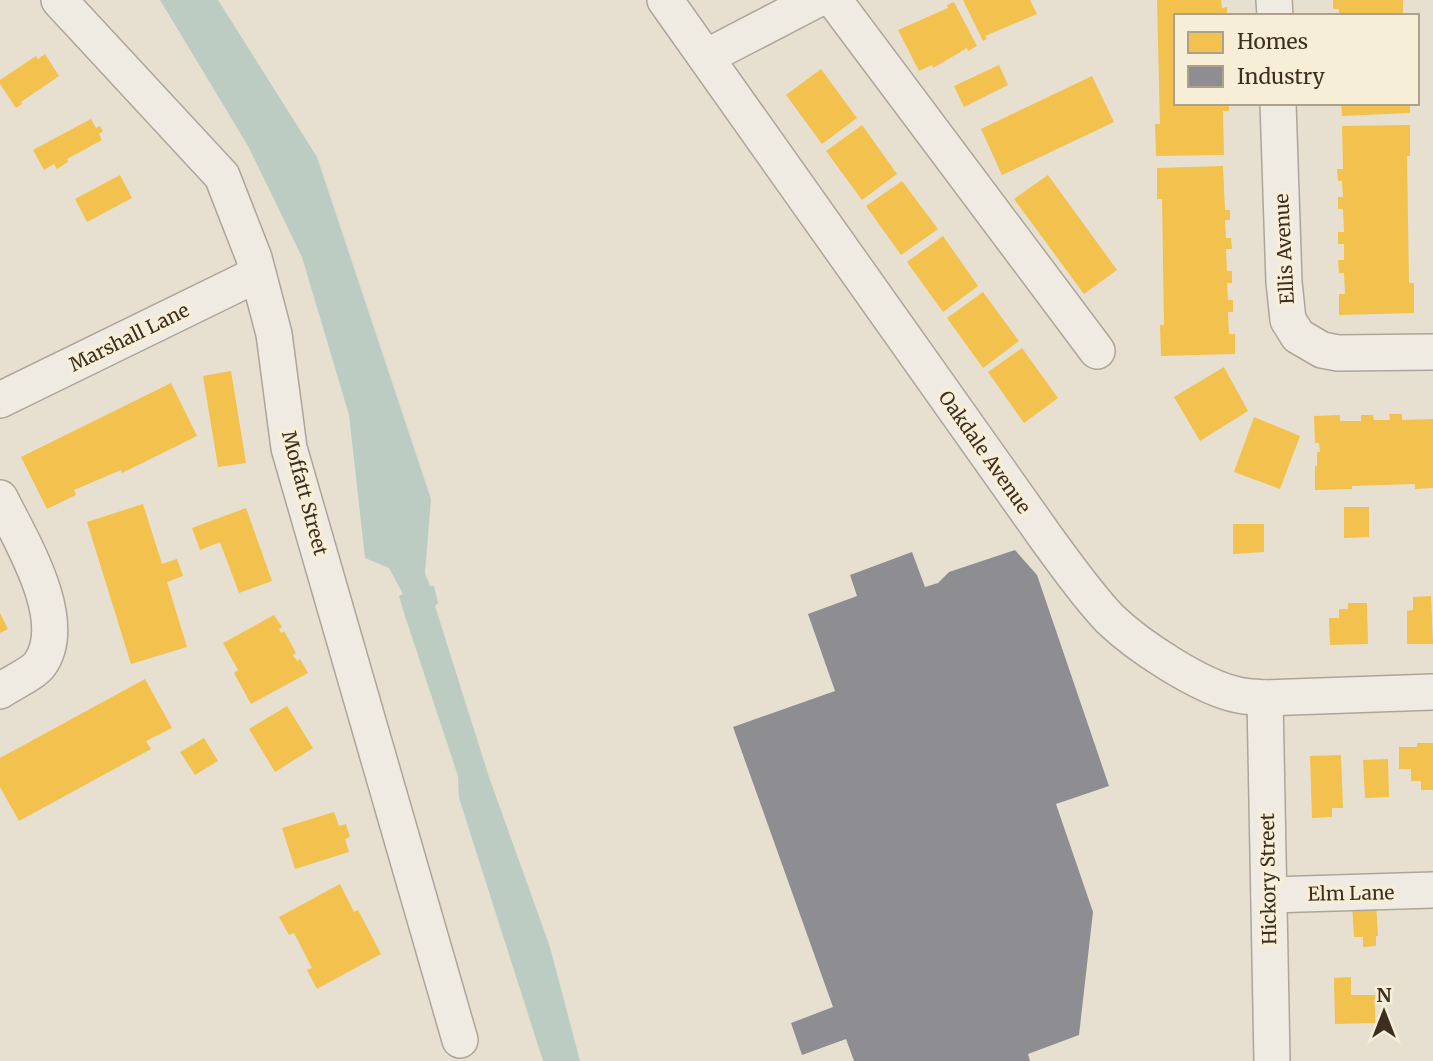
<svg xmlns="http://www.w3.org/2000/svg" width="1433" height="1061" font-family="Merriweather,serif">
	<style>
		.water { fill: #bcccc2 }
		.homes { fill: #f2c14e }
		.industry { fill: #8d8d92 }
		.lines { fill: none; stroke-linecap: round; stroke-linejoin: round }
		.minor-casing { stroke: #ada599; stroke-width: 38 }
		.minor { stroke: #efebe3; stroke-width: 35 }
		.labels { text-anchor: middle; stroke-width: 7; stroke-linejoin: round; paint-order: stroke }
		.street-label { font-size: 19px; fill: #3d2e20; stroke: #f7eed8 }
	</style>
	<rect width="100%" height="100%" fill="#e7e0d1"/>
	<polygon class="water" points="160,0 218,0 317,157 431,499 425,573 430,586 434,586 438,603 435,606 489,777 550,947 580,1061 543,1061 459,798 458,776 404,613 399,596 403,594 389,568 365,558 349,415 302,257 248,146"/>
	<g class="homes">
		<polygon points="963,0 1030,0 1037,14 985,36 987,39 983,41"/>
		<polygon points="1157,0 1221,0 1222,8 1227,7 1227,16 1176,16 1176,103 1229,103 1229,111 1223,111 1224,155 1156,156 1155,124 1160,124"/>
		<polygon points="1333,0 1403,0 1403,16 1339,16 1339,9 1333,9"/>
		<polygon points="954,2 977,46 968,51 967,48 933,68 932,65 919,71 898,30 948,8 947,5"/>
		<polygon points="45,54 59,76 21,102 22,104 16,108 0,84 0,80 36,56 38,59"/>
		<polygon points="999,65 1008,85 964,107 954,86"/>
		<polygon points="821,69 857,118 822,144 786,95"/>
		<polygon points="1092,76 1114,122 1002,175 981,129"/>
		<polygon points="1341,103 1410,103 1410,113 1342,116"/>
		<polygon points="91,119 96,128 100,126 103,131 99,134 102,140 67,159 68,162 57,169 54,164 44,170 33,150"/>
		<polygon points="862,125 897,174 862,200 826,151"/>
		<polygon points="1410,125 1410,156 1407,156 1409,283 1414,283 1414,313 1339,315 1339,294 1345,294 1344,273 1339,273 1338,260 1344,260 1344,244 1338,244 1338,232 1344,232 1343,209 1338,209 1338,197 1343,197 1342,181 1338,181 1337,169 1343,169 1342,126"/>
		<polygon points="1223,166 1225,210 1230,210 1230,220 1225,220 1226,238 1231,238 1232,249 1226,249 1227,271 1232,271 1232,283 1227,283 1228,300 1233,300 1233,312 1228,312 1229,334 1235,334 1235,354 1161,356 1160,325 1164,325 1162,199 1157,199 1157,168"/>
		<polygon points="120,175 132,198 87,222 75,199"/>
		<polygon points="1048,175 1117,270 1084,294 1014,199"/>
		<polygon points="902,181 938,229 901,255 866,206"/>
		<polygon points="943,236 978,286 943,312 907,262"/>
		<polygon points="983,292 1019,341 983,368 947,318"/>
		<polygon points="1022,348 1058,398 1024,423 988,372"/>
		<polygon points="1224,367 1248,411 1200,441 1174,397"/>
		<polygon points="231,371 246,463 218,467 203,376"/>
		<polygon points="171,383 197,436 122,473 121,470 74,490 76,495 47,509 21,457"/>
		<polygon points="1389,414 1402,414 1402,420 1433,419 1433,488 1415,489 1415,484 1352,486 1352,489 1315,490 1315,466 1317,466 1317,452 1320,452 1319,443 1315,443 1314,416 1340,415 1340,421 1361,421 1361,415 1373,415 1374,420 1390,420"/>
		<polygon points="1254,417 1300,436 1280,489 1234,472"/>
		<polygon points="143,504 162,564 177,559 183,576 167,582 187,647 131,664 87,522"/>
		<polygon points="1344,507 1369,507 1369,537 1344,538"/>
		<polygon points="246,508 272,581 239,593 220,542 200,550 192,528"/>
		<polygon points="1233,524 1264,524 1264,552 1233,554"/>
		<polygon points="1431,596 1433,644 1407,644 1407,611 1413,610 1413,597"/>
		<polygon points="1348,603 1367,603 1368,644 1330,645 1329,618 1339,618 1339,609 1348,609"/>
		<polygon points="0,613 8,629 0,633"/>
		<polygon points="274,615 282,627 279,629 281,633 284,631 296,653 293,655 297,661 300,659 308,673 251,704 234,673 238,670 223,643"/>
		<polygon points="145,679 172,728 146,741 151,749 19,821 0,787 0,758"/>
		<polygon points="287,706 313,748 275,772 249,729"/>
		<polygon points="204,738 218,761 195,775 180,752"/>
		<polygon points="1417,743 1433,743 1433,790 1421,790 1421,781 1411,781 1411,769 1399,769 1399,747 1417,747"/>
		<polygon points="1341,755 1343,808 1332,808 1332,817 1312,818 1310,756"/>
		<polygon points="1388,759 1389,797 1365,798 1363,760"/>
		<polygon points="334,812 339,826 346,824 350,837 345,839 349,852 295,869 282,828"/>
		<polygon points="340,884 354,912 358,910 381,954 317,989 307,970 312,968 294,933 289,935 279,917"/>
		<polygon points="1376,902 1378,936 1376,936 1376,946 1363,947 1363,937 1354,937 1352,903"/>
		<polygon points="1351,977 1351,995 1375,995 1375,1023 1335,1024 1334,978"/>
	</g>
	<polygon class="industry" points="1015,550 1037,575 1109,786 1056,804 1093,912 1079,1035 1028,1054 1030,1061 854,1061 846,1039 802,1055 791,1023 833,1007 733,727 835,691 808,614 857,596 850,575 912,552 925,587 938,583 949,572"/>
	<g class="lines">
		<defs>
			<g id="minor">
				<polyline points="59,0 222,176 254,258 274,334 289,448 460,1040"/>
				<path d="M665 0 1047 539C1067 566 1087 595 1110 619 1138 646 1200 687 1238 695 1247 697 1256 697 1265 698L1433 692"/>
				<polyline points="834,0 1097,351"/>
				<polyline points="1274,0 1275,16"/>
				<polyline points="706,57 816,0"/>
				<polyline points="1278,103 1284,282 1288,320 1298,336 1322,350 1338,353 1433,352"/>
				<polyline points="0,400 258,274"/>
				<path d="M0 498C20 539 71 620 40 664 34 673 10 684 0 691"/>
				<polyline points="1265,698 1272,1061"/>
				<polyline points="1269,895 1433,890"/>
			</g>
		</defs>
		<use href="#minor" class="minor-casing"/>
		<use href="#minor" class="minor"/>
	</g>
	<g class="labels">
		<g class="street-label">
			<text transform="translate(1284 249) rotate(-93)" y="7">Ellis Avenue</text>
			<text transform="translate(129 337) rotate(-26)" y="7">Marshall Lane</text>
			<text transform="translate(985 452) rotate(55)" y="7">Oakdale Avenue</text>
			<text transform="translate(305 493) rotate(75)" y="7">Moffatt Street</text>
			<text transform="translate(1268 879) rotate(-91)" y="7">Hickory Street</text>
			<text transform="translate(1351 893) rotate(-1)" y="7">Elm Lane</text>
		</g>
	</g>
	<rect x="1174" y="14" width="245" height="91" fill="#f7eed8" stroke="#ada18e" stroke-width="2"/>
	<rect x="1188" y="32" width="35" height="21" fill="#f2c14e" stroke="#ada18e" stroke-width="2"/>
	<text x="1237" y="49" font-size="21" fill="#3d2e20">Homes</text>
	<rect x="1188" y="66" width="35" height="21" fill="#8d8d92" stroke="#ada18e" stroke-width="2"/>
	<text x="1237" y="84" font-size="21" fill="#3d2e20">Industry</text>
	<g transform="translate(1384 1012)" stroke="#f7eed8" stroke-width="5" paint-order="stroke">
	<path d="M0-5L12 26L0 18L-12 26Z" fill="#3d2e20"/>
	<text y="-10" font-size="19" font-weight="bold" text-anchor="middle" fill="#3d2e20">N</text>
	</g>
</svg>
